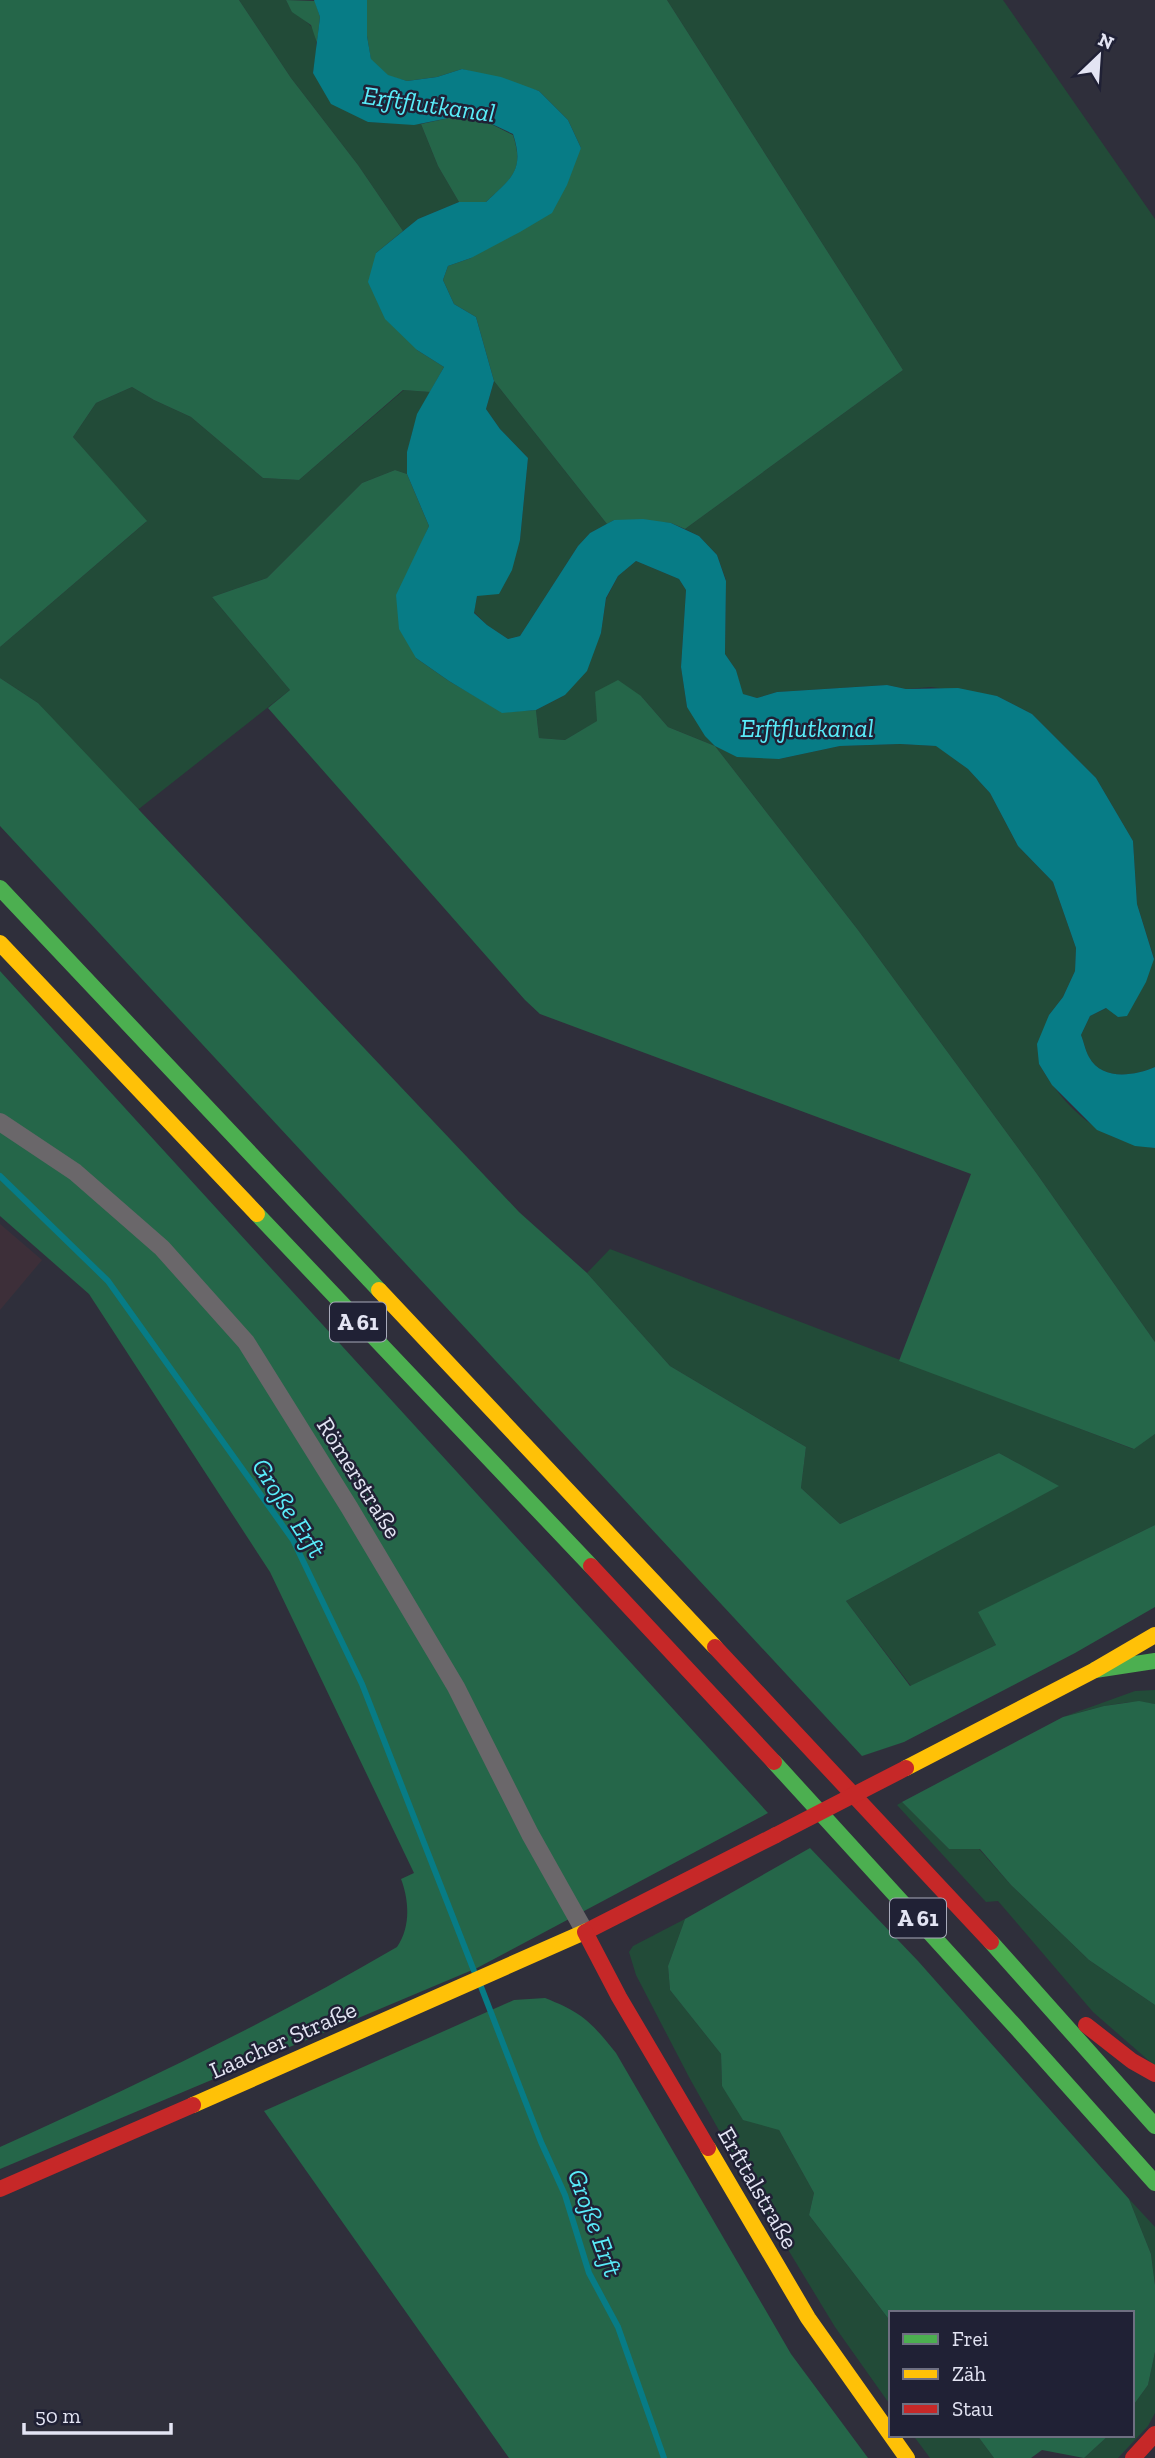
<svg xmlns="http://www.w3.org/2000/svg" width="1155" height="2458" font-family="'Zilla Slab',serif">
	<style>
		.industrial { fill: #3d2f39 }
		.green { fill: #224b38 }
		.forest { fill: #256649 }
		.water { fill: #077c86 }
		.lines { fill: none; stroke-linecap: round; stroke-linejoin: round }
		.stream { stroke: #077c86; stroke-width: 6 }
		.street { stroke: #6a676a; stroke-width: 18 }
		.fast { stroke: #4caf50; stroke-width: 16 }
		.slow { stroke: #ffc107; stroke-width: 16 }
		.jam { stroke: #c62828; stroke-width: 16 }
		.jam-bridge { stroke: #c62828; stroke-width: 16 }
		.labels { text-anchor: middle; stroke-width: 5; stroke-linejoin: round; paint-order: stroke }
		.shield { fill: #202135; stroke: #a8aaba; stroke-width: 2 }
		.shield-label { font-size: 23px; font-weight: bold; fill: #e3e4f3 }
		.street-label { font-size: 24px; fill: #e3e4f3; stroke: #202135 }
		.water-label { font-size: 26px; font-style: italic; fill: #59ecf9; stroke: #202135 }
	</style>
	<rect width="100%" height="100%" fill="#2f2f3b"/>
	<polygon class="industrial" points="0,1224 42,1260 0,1310"/>
	<g class="green">
		<path d="M239 0H286C292 13 299 15 309 24 321 36 315 58 313 73L368 122 421 124 438 166 459 202 418 219 403 231 358 165 291 78Z"/>
		<path d="M667 0H1003L1155 219V1067C1134 1076 1102 1081 1089 1057 1085 1050 1084 1042 1081 1035L1090 1016 1107 1008 1118 1017 1154 958 1137 904 1133 841 1096 778 1032 714 997 696 931 687 906 689 887 685 777 692 757 698 742 694 736 670 725 654 726 580 717 555 699 536 685 529 903 370Z"/>
		<polygon points="494,381 607,524 590,533 578,546 520,636 508,639 487,625 474,612 477,596 520,540 528,458 500,429 486,409"/>
		<path d="M132 387 154 400 191 417 263 478 299 480 404 390 430 392C414 418 407 444 407 474L395 470 362 483 267 578 212 597 290 690 135 812 38 703 0 678V647L146 522 73 437 96 403Z"/>
		<path d="M636 561 679 579 686 590 681 667 687 707 779 759 840 746 900 744 937 746 968 769 990 793 1018 846 1053 882 1076 948 1075 971 1063 997 1049 1015 1039 1064C1066 1110 1100 1141 1155 1148V1342L1037 1174 858 930 715 746 668 727 641 696 565 740 539 738 536 710 565 695 601 633 606 599 618 576Z"/>
		<polygon points="610,1249 1133,1449 1155,1434 1155,1525 979,1612 996,1645 911,1686 846,1601 1058,1486 999,1453 840,1524 801,1488 806,1447 670,1366 587,1273"/>
		<path d="M1155 1690V1704C1124 1698 1093 1709 1063 1717L1135 1691Z"/>
		<polygon points="902,1802 949,1849 979,1849 1011,1885 1089,1960 1155,2005 1155,2066 1093,2012 998,1901 986,1902 897,1805"/>
		<polygon points="685,1919 668,1966 670,1990 721,2054 722,2086 779,2130 814,2193 809,2215 891,2322 891,2406 835,2327 764,2210 690,2079 636,1975 629,1952 633,1946"/>
		<polygon points="1129,2199 1155,2227 1155,2285 1151,2254"/>
		<polygon points="1155,2352 1155,2413 1148,2426 1118,2458 1084,2458 1109,2435 1132,2435 1132,2407 1148,2385"/>
		<polygon points="913,2435 977,2435 994,2458 930,2458"/>
	</g>
	<g class="forest">
		<polygon points="0,0 239,0 291,78 358,165 403,231 376,253 417,350 444,367 430,392 403,390 299,480 263,478 191,417 154,400 132,387 96,403 73,437 147,521 0,647"/>
		<polygon points="286,0 315,1 320,17 317,43 311,25 292,12"/>
		<polygon points="367,0 667,0 903,370 685,529 671,523 614,520 607,524 494,381 476,317 454,304 443,280 448,266 471,258 581,148 568,120 539,91 462,69 437,77 407,81 388,76 371,60 367,36"/>
		<path d="M449 118H479L513 135C525 172 511 178 486 202H459L438 166 421 124Z"/>
		<polygon points="395,470 407,474 429,526 415,558 416,658 449,681 502,712 536,710 539,738 565,740 597,721 595,692 618,680 641,696 668,727 715,746 858,930 1037,1174 1155,1342 1155,1434 1134,1449 899,1361 971,1174 540,1014 525,1000 268,708 290,690 212,597 267,578 362,483"/>
		<polygon points="0,678 38,703 519,1212 587,1273 670,1366 806,1447 801,1488 840,1524 999,1453 1059,1486 846,1601 910,1686 996,1645 978,1612 1155,1525 1155,1607 1075,1653 904,1742 862,1756 0,826"/>
		<path d="M0 971 768 1813 477 1968 0 2169V2147C135 2086 269 2022 397 1947 411 1927 409 1900 401 1879L414 1873 270 1572 89 1294 0 1216Z"/>
		<polygon points="1139,1701 1155,1704 1155,2005 1089,1960 1011,1885 980,1849 949,1849 902,1802 1063,1717 1104,1706"/>
		<polygon points="810,1848 918,1961 1129,2199 1151,2254 1155,2285 1155,2352 1148,2385 1132,2407 1132,2313 891,2313 891,2322 809,2215 814,2193 779,2130 743,2120 722,2086 721,2054 670,1990 668,1966 685,1919"/>
		<path d="M545 1998C583 2013 591 2022 616 2053L791 2354 868 2458H509L264 2111 514 2000Z"/>
		<polygon points="977,2435 1109,2435 1084,2458 1042,2450 1031,2458 994,2458"/>
	</g>
	<path class="water" d="M314 0H367V36L371 59 388 75 407 81 437 77 462 69 501 77 539 91 568 120 581 148 567 185 552 213 520 232 471 258 448 266 443 280 454 304 476 317 494 381 486 409 500 429 528 458 520 540 512 570 499 594 477 596 474 613 487 625 508 639 520 636 578 546 590 533 614 520 643 519 671 523 699 536 717 555 726 581 725 654 736 670 743 694 757 698 777 692 887 685 906 689 958 688 997 696 1032 714 1096 778 1133 841 1137 904 1154 959 1146 982 1127 1016 1118 1017 1106 1008 1090 1016 1081 1035C1084 1042 1085 1050 1089 1057 1102 1081 1134 1076 1155 1067V1148L1135 1146 1097 1130 1052 1085 1039 1064 1037 1044 1049 1015 1063 997 1075 971 1076 948 1053 882 1018 846 990 793 968 769 936 746 900 744 840 746 779 759 737 757 715 746 705 736 687 707 681 667 686 590 679 579 636 561 618 576 606 598 601 633 587 671 565 695 536 710 502 713 449 681 416 658 399 629 396 595 429 526 407 474V452L417 414 444 367 417 350 385 319 368 282 376 253 418 219 459 202H486C511 178 525 171 513 134L479 118H449L414 125 368 122 331 104 313 73 320 17Z"/>
	<g class="lines">
		<g class="stream">
			<polyline points="0,1176 108,1281 293,1540 362,1684 474,1971"/>
			<polyline points="480,1984 541,2142 565,2195 589,2273 618,2327 664,2458"/>
		</g>
		<polyline class="street" points="0,1122 75,1172 162,1248 246,1342 349,1507 456,1687 530,1834 585,1932"/>
		<g class="fast">
			<polyline points="0,888 379,1290"/>
			<polyline points="257,1214 591,1566"/>
			<polyline points="1095,1670 1155,1661"/>
			<polyline points="774,1762 1014,2025 1155,2183"/>
			<polyline points="991,1942 1155,2126"/>
		</g>
		<g class="slow">
			<polyline points="0,943 257,1214"/>
			<polyline points="379,1290 715,1647"/>
			<polyline points="906,1768 1095,1670 1155,1635"/>
			<polyline points="193,2105 589,1930"/>
			<polyline points="708,2148 808,2318 907,2458"/>
		</g>
		<g class="jam">
			<polyline points="591,1566 774,1762"/>
			<polyline points="715,1647 991,1942"/>
			<polyline points="589,1930 776,1835"/>
			<polyline points="585,1932 619,1997 708,2148"/>
			<polyline points="1086,2025 1132,2061 1155,2074"/>
			<polyline points="0,2189 193,2105"/>
			<polyline points="1133,2458 1155,2434"/>
		</g>
		<polyline class="jam-bridge" points="776,1835 906,1768"/>
	</g>
	<g class="labels">
		<g class="shield">
			<rect x="330" y="1302.5" width="56" height="39" rx="5"/>
			<rect x="890" y="1898.5" width="56" height="39" rx="5"/>
		</g>
		<g class="shield-label">
			<text x="358" y="1330">A 61</text>
			<text x="918" y="1926">A 61</text>
		</g>
		<g class="street-label">
			<text transform="translate(359 1478) rotate(58)" y="8">Römerstraße</text>
			<text transform="translate(283 2040) rotate(-24)" y="8">Laacher Straße</text>
			<text transform="translate(758 2188) rotate(60)" y="8">Erfttalstraße</text>
		</g>
		<g class="water-label">
			<text transform="translate(429 104) rotate(8)" y="9">Erftflutkanal</text>
			<text x="807" y="737">Erftflutkanal</text>
			<text transform="translate(289 1508) rotate(57)" y="9">Große Erft</text>
			<text transform="translate(595 2223) rotate(70)" y="9">Große Erft</text>
		</g>
	</g>
	<rect x="889" y="2311" width="245" height="126" fill="#202135" stroke="#6e6f81" stroke-width="2"/>
	<rect x="903" y="2334" width="35" height="10" fill="#4caf50" stroke="#6e6f81" stroke-width="2"/>
	<text x="952" y="2346" font-size="21" fill="#e3e4f3">Frei</text>
	<rect x="903" y="2369" width="35" height="10" fill="#ffc107" stroke="#6e6f81" stroke-width="2"/>
	<text x="952" y="2381" font-size="21" fill="#e3e4f3">Zäh</text>
	<rect x="903" y="2404" width="35" height="10" fill="#c62828" stroke="#6e6f81" stroke-width="2"/>
	<text x="952" y="2416" font-size="21" fill="#e3e4f3">Stau</text>
	<g transform="translate(1099 56) rotate(25)" stroke="#202135" stroke-width="5" paint-order="stroke">
	<path d="M0-5L12 26L0 18L-12 26Z" fill="#e3e4f3"/>
	<text y="-10" font-size="19" font-weight="bold" text-anchor="middle" fill="#e3e4f3">N</text>
	</g>
	<path d="M24 2423v10h147v-10" fill="none" stroke="#e3e4f3" stroke-width="3.5"/>
	<text x="35" y="2423" font-size="21" fill="#e3e4f3" stroke="#202135" stroke-width="5" paint-order="stroke">50 m</text>
</svg>
